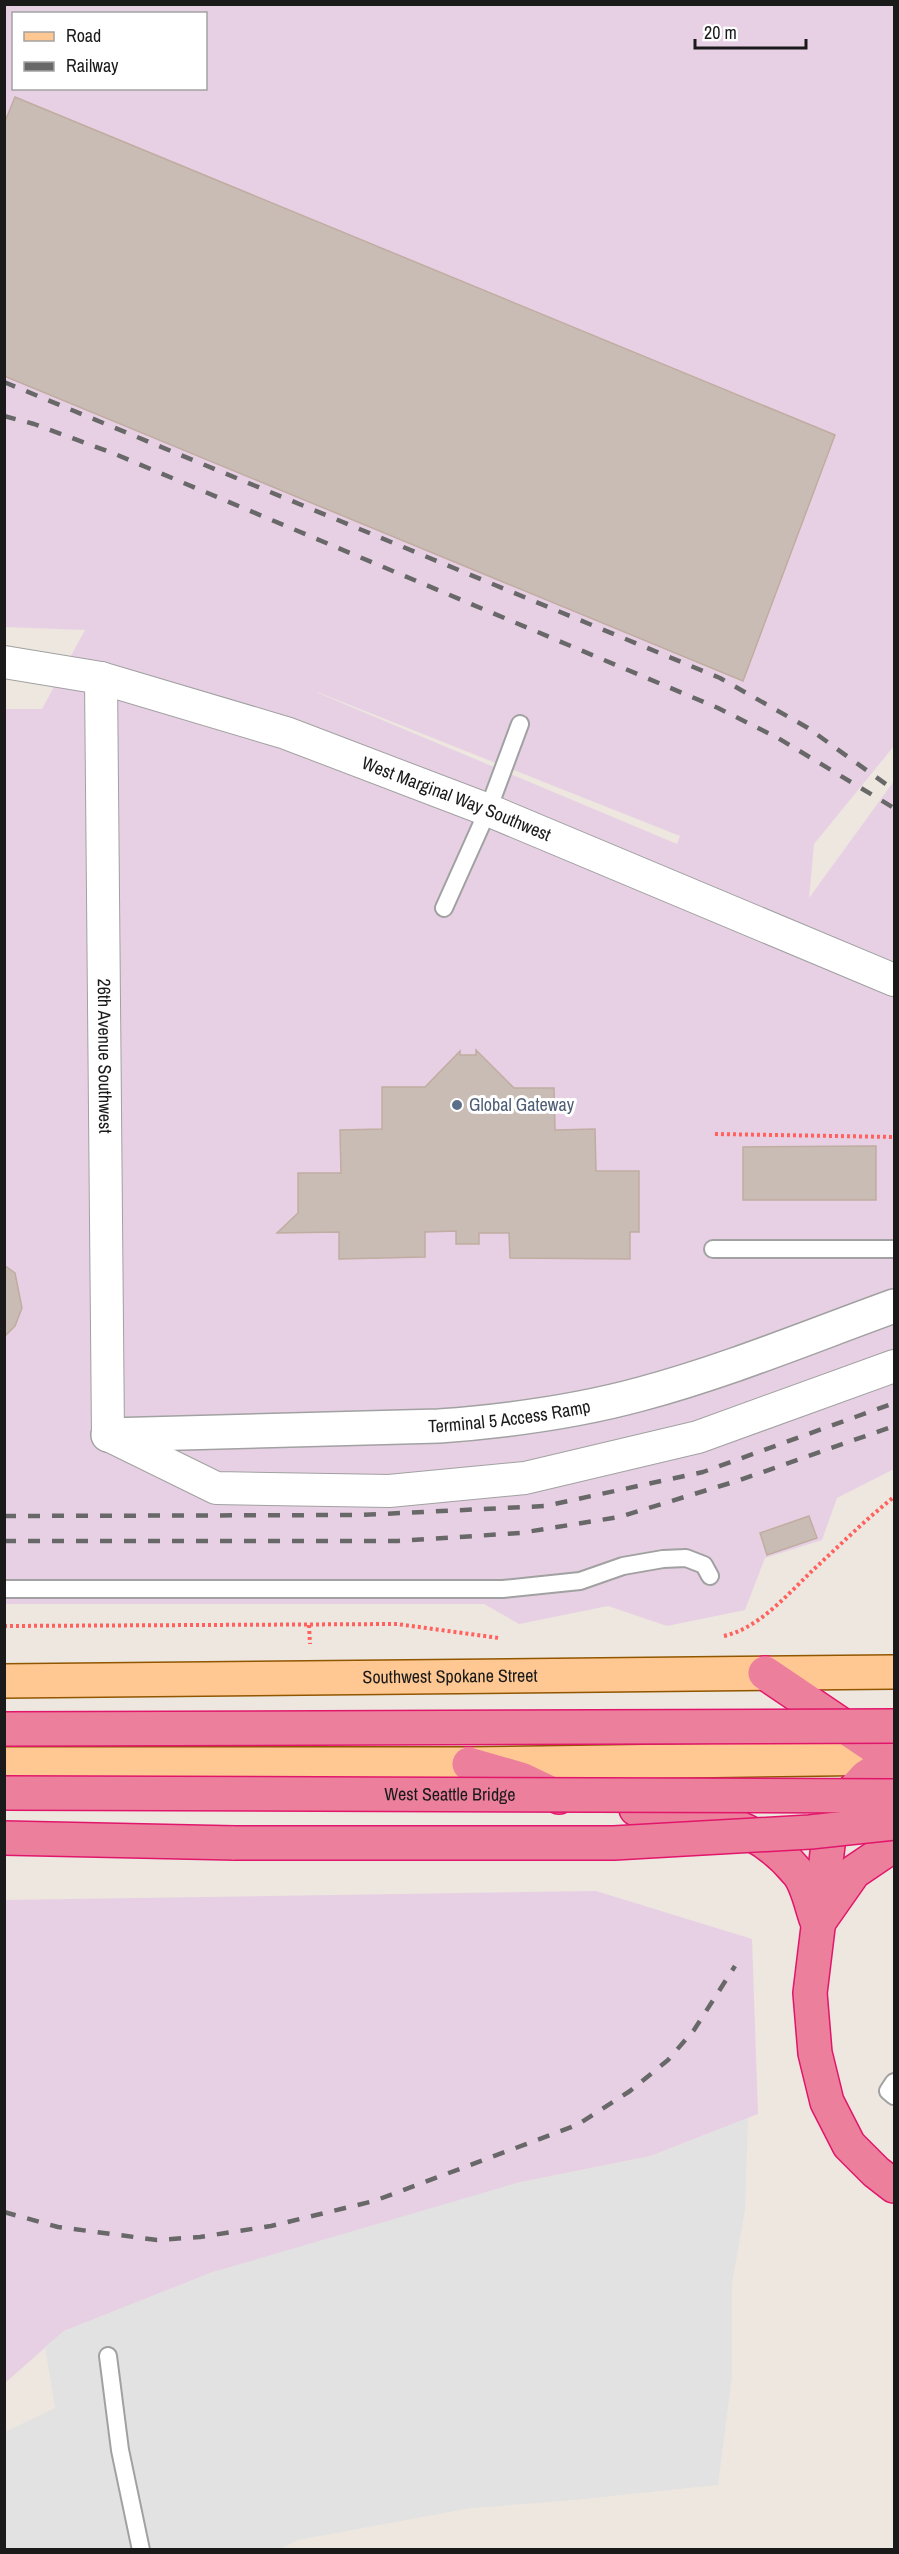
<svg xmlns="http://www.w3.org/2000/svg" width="899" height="2554" font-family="'Archivo Narrow',sans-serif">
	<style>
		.industrial { fill: #e7d0e4; fill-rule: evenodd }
		.parking { fill: #e2e2e2 }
		.building { fill: #c9bcb5; stroke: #c0aca0; stroke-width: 1.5 }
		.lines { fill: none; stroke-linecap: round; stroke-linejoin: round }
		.service-casing { stroke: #a1a1a1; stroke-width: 20 }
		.minor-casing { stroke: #a1a1a1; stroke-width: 34 }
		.tertiary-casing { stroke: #a1a1a1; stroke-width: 36 }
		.primary-casing { stroke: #915600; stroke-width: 36 }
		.motorway-casing { stroke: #e1166b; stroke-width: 36 }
		.path { stroke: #ff625e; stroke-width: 4; stroke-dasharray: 3 3; stroke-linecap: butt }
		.service { stroke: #fff; stroke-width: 16 }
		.minor { stroke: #fff; stroke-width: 32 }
		.tertiary { stroke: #fff; stroke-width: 33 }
		.primary { stroke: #ffc892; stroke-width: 33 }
		.motorway { stroke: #ec7f9c; stroke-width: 33 }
		.rail { stroke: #686868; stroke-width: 4.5; stroke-dasharray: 12 12; stroke-linecap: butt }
		.motorway-bridge-casing { stroke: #e1166b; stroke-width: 36; stroke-linecap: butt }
		.motorway-bridge { stroke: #ec7f9c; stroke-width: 33 }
		.service-dot { fill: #5c6f8a; stroke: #fff; stroke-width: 2 }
		.labels { text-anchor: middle; stroke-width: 6; stroke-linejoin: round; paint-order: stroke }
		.street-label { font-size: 18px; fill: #1a1a1a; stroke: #fff }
		.service-label { font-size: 18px; fill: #4e5e75; stroke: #fff; text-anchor: start }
	</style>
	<rect width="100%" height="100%" fill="#ede7df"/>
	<g class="industrial">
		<path d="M5 5H894V746L814 844 809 898 894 781V1469L837 1498 822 1540 765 1558 745 1610 667 1626 608 1606 519 1624 484 1604H5V709H42L85 630 5 627ZM14 14H206V88H14ZM317 692 680 836 677 844 318 693Z"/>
		<polygon points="596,1891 752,1939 758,2114 651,2156 517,2183 351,2234 213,2272 64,2331 5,2383 5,1900"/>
	</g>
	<polygon class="parking" points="748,2118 745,2210 732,2283 732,2376 718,2485 563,2501 471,2508 298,2540 280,2549 5,2550 5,2432 55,2408 45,2347 64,2331 213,2272 517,2183 651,2156"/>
	<g class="building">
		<polygon points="15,97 835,435 743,681 4,376 4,124"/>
		<polygon points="476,1050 514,1088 554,1088 555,1130 595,1129 596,1171 639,1171 639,1232 630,1232 630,1259 510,1258 509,1233 479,1233 479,1244 456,1244 456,1231 425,1232 425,1257 339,1259 339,1232 277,1233 298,1213 298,1173 341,1173 340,1130 382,1129 382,1087 425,1087 460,1051 460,1055 476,1055"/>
		<polygon points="876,1146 876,1200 743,1200 743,1147"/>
		<polygon points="4,1265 15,1273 22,1308 15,1326 4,1337"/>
		<polygon points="809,1516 817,1538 767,1555 760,1533"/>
	</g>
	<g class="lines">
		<defs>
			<g id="service">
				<polyline points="444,908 488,810 520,724"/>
				<polyline points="713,1249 894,1249"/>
				<polyline points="4,1589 503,1589 580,1581 623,1566 663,1559 686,1558 704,1565 710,1576"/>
				<polyline points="894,2082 888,2091 894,2096"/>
				<polyline points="108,2356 120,2450 141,2550"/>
			</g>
			<g id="minor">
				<path id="s1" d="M4 662 101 678 286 733 488 810 894 980"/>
				<path id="s2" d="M101 678 108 1435 216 1488 389 1491 525 1478 698 1437 894 1366"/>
			</g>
			<g id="tertiary">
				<path id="s3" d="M108 1435 439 1426C507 1421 575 1412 641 1394 727 1371 811 1336 894 1306"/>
			</g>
			<g id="primary">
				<path id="s4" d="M4 1681 894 1672"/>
				<polyline points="4,1764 469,1764 894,1758"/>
			</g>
			<g id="motorway">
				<polyline points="765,1673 894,1760"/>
				<polyline points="893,1759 866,1777 841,1804 829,1837 810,1993 815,2053 827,2102 849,2145 876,2172 894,2186"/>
				<polyline points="469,1764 521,1779 559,1797"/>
				<path d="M636 1809C699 1811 755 1821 797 1872 807 1883 811 1905 816 1919"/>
				<polyline points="4,1838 235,1843"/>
				<polyline points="821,1919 854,1872 894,1845"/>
			</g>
		</defs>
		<use href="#service" class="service-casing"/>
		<use href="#minor" class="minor-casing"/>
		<use href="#tertiary" class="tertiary-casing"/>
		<use href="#primary" class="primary-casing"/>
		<use href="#motorway" class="motorway-casing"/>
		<g class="path">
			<polyline points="715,1134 894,1137"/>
			<polyline points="309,1625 310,1644"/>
			<polyline points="4,1626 397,1624 499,1638"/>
			<path d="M724 1636C759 1628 787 1595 812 1571 839 1546 865 1520 894 1497"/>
		</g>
		<use href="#service" class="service"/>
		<use href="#minor" class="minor"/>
		<use href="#tertiary" class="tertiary"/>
		<use href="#primary" class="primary"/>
		<use href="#motorway" class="motorway"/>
		<g class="rail">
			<polyline points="4,382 720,678 808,728 894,790"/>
			<polyline points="4,416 34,424 115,454 718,708 778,738 894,808"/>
			<polyline points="4,1516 360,1515 545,1506 703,1472 894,1403"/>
			<polyline points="4,1541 398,1541 520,1533 619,1517 740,1480 894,1426"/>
			<polyline points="4,2212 58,2227 157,2240 200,2237 271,2226 374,2201 577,2125 630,2091 668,2060 694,2030 735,1966"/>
		</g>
		<defs>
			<g id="motorway-bridge">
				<polyline points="4,1729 894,1726"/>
				<path id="s5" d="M4 1793 894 1796"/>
				<polyline points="235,1843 614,1843 810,1832 894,1823"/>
			</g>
		</defs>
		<use href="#motorway-bridge" class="motorway-bridge-casing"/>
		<use href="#motorway-bridge" class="motorway-bridge"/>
	</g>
	<circle class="service-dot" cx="457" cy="1105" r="6"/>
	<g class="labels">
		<g class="street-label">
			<text dy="6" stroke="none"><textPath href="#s1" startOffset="474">West Marginal Way Southwest</textPath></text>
			<text dy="6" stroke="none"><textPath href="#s2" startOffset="378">26th Avenue Southwest</textPath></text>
			<text dy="6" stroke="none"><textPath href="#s3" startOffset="402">Terminal 5 Access Ramp</textPath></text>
			<text dy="6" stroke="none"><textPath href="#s4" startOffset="446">Southwest Spokane Street</textPath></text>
			<text dy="6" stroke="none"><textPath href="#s5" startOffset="446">West Seattle Bridge</textPath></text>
		</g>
		<g class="service-label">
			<text x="469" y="1111">Global Gateway</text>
		</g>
	</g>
	<rect width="899" height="2554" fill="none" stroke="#1a1a1a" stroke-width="12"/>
	<rect x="12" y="12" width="195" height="78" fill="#ffffff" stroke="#a3a3a3" stroke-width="1.5"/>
	<rect x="24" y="32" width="30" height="9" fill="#ffc892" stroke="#a3a3a3" stroke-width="1.5"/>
	<text x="66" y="42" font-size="18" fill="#1a1a1a">Road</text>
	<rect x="24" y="62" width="30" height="9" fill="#686868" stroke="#a3a3a3" stroke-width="1.5"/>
	<text x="66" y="72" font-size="18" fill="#1a1a1a">Railway</text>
	<path d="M695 39v9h111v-9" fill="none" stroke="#1a1a1a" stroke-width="3"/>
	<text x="704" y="39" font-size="18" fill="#1a1a1a" stroke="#ffffff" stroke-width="4.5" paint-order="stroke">20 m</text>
</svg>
